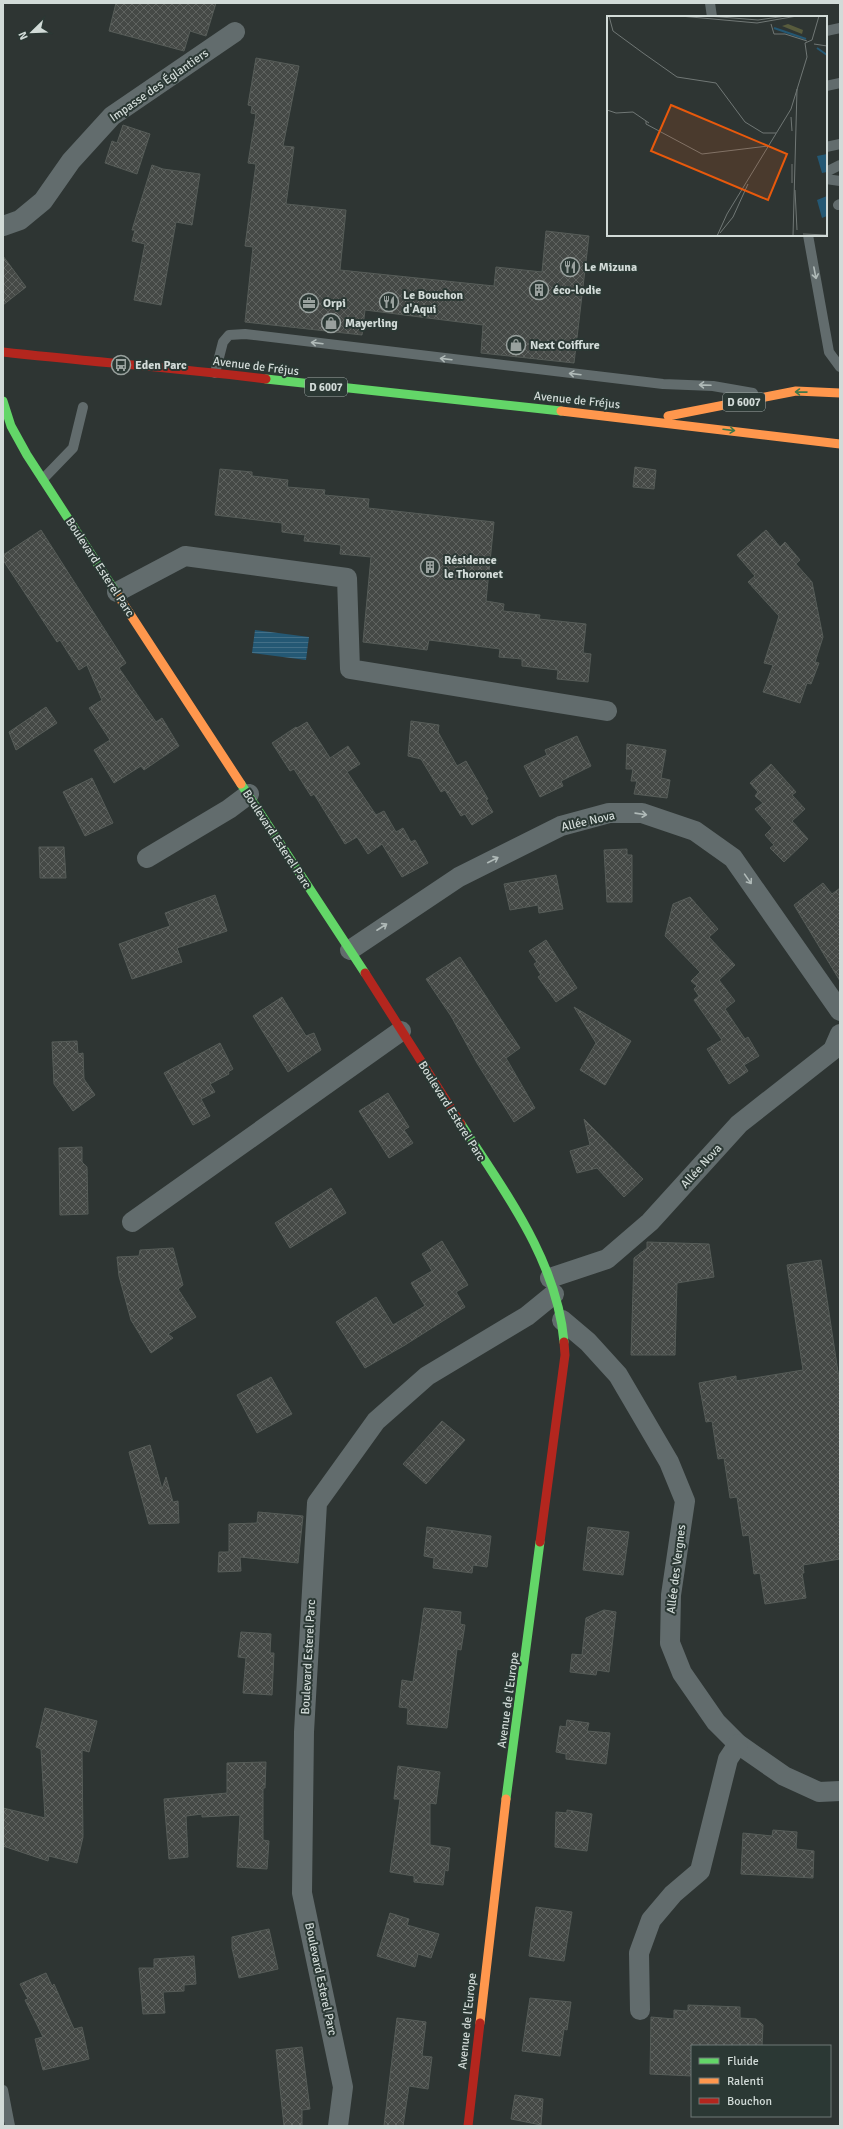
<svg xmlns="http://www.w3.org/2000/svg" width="843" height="2129" font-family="Signika,sans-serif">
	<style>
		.water { fill: url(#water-rules) }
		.building { fill: url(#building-cross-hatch); stroke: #565c58 }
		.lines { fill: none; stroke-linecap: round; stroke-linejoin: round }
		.lane { stroke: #626c6d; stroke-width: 10 }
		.street { stroke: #626c6d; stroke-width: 20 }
		.fast { stroke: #63d668; stroke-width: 9 }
		.slow { stroke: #ff974d; stroke-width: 9 }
		.jam { stroke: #b3261e; stroke-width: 9 }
		.oneway { stroke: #b0bab8 }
		.oneway2 { stroke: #417749 }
		.labels { text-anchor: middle; stroke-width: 4; stroke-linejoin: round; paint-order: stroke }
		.shield { fill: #2b3834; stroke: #a0aaa7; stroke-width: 1 }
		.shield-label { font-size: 11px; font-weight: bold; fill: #d2dbd8 }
		.street-label { font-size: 12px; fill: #d2dbd8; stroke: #2b3834 }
		.poi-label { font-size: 12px; font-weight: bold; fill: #d2dbd8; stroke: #2b3834; text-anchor: start }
		.inset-river { fill: none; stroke: #245874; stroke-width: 2 }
		.inset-road { fill: none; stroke: #707775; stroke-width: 1 }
		.view { fill: #e8590c; fill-opacity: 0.15; stroke: #e8590c; stroke-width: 2 }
		.inset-edge { fill: none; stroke: #d2dbd8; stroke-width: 2 }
	</style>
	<defs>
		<pattern id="water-rules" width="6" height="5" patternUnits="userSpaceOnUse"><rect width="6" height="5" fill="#245874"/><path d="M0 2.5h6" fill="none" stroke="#436f87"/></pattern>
		<pattern id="building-cross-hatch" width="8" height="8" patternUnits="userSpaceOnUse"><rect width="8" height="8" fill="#454946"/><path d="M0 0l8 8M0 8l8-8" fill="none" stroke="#5f6360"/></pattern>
	</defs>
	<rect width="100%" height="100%" fill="#2e3533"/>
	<polygon class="water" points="255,630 309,637 306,660 252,653"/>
	<g class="building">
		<polygon points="116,3 216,3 206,36 190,31 184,51 109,31"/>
		<polygon points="256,58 299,66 283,146 294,147 286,204 346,210 340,270 494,286 496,267 542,272 546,231 589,236 574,363 481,353 483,325 365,310 362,335 245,322 253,247 245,246 256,164 248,163 256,114 251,113 252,106 248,105"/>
		<polygon points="123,125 150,134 137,174 105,163 112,141 117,143"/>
		<polygon points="152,165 163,169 200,174 192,225 176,222 161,305 134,300 145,244 132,241 135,230 132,230"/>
		<polygon points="3,256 26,287 3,305"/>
		<polygon points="635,467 656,470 654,489 633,487"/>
		<polygon points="220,469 252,472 252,476 288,480 287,487 325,490 324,495 369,499 368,508 494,522 486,601 504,604 503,611 540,615 539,619 586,624 583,653 591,654 588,682 557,679 558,670 522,666 522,659 499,657 500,649 429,640 427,650 363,642 371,557 340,554 341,545 304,541 305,535 282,532 282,523 215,515"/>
		<polygon points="41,530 126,663 119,668 156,722 162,718 179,746 144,770 141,766 114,783 94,750 110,740 89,708 102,700 87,665 79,670 60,640 57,642 3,560 3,555"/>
		<polygon points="766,530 780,547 785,542 800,560 796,564 812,582 823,637 815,662 819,663 811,684 807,683 800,703 763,692 773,665 764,663 779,616 748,582 755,576 737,555"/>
		<polygon points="46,707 57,723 16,750 9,732"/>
		<polygon points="411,721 439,725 438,732 457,766 466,761 488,799 486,800 493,812 472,825 465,814 461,816 445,790 441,792 421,759 408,756"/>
		<polygon points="307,722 330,758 348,746 360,764 347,772 376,815 384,811 396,832 403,828 411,842 415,840 428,863 402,877 382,844 368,854 357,837 345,844 314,794 311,796 294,769 290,771 272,743 296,727 297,728"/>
		<polygon points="577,736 591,766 561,781 563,786 540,797 524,766 547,755 545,750"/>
		<polygon points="627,744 666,750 661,778 670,780 667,798 634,794 637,781 631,781 633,769 626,769"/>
		<polygon points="771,764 796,792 792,795 805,809 792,821 808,839 784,862 770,848 774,845 765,835 772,828 755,809 763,803 755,796 758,792 750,783"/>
		<polygon points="92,778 113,823 85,836 63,792"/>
		<polygon points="39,847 64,847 66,878 40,878"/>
		<polygon points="627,849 627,855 632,855 632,902 607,902 604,850"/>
		<polygon points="556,875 563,909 539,913 538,905 510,910 504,884"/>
		<polygon points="823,883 832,894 840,888 840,981 794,905"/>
		<polygon points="215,895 227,931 177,948 182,962 132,979 119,944 170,926 165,913"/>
		<polygon points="690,897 718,929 709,937 735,965 719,980 735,1001 725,1009 745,1039 748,1037 759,1056 744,1065 748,1071 729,1084 707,1049 722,1040 694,1000 699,996 694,989 697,986 691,981 700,972 665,936 673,904"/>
		<polygon points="546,940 577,988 556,1002 538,977 541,975 534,964 537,962 529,951"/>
		<polygon points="460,957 520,1048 506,1058 535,1108 514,1122 477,1063 451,1016 426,979"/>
		<polygon points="282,997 306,1036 314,1033 321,1050 288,1072 253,1016"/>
		<polygon points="574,1007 631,1041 605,1085 580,1070 596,1043"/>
		<polygon points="77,1041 78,1054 83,1053 84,1079 95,1095 73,1111 54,1084 52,1042"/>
		<polygon points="220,1043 233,1069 228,1072 229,1074 210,1084 215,1092 201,1099 210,1116 193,1125 164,1073"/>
		<polygon points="388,1093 409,1127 404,1130 413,1143 389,1158 359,1111"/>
		<polygon points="584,1119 643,1179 624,1197 597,1168 577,1173 570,1151 590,1145"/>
		<polygon points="82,1147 82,1162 87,1167 88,1214 60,1215 59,1148"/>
		<polygon points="331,1188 346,1213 290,1248 275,1223"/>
		<polygon points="442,1241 468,1285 456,1292 465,1307 405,1345 365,1368 336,1322 376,1297 393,1325 425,1306 411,1283 432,1271 422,1254"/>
		<polygon points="647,1242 709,1244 714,1277 677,1283 675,1355 631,1355 634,1258 647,1248"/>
		<polygon points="173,1248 183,1285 178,1289 196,1317 168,1334 173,1338 151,1353 131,1320 119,1276 117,1257 139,1256 140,1250"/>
		<polygon points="821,1260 840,1385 840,1559 803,1565 804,1573 802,1573 806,1598 765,1604 760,1573 754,1574 749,1535 743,1536 737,1497 730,1498 724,1458 718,1459 712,1421 706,1422 699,1383 736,1376 736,1381 803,1370 787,1265"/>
		<polygon points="271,1377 292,1414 257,1433 237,1395"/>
		<polygon points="442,1421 465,1440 426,1484 403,1464"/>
		<polygon points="150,1445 162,1489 166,1477 173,1502 178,1501 179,1523 149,1524 129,1452"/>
		<polygon points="258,1512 303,1516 298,1563 240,1557 241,1571 218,1572 219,1552 229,1552 229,1524 257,1523"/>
		<polygon points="427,1527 491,1536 487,1567 473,1565 472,1573 433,1568 434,1558 424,1556"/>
		<polygon points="588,1527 629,1532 623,1575 583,1570"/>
		<polygon points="424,1608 461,1612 460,1624 465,1625 461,1650 457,1649 447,1728 407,1724 408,1708 399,1707 402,1680 413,1682"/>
		<polygon points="604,1610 616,1612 609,1672 597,1670 596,1675 570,1672 572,1654 582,1655 586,1618"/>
		<polygon points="241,1632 271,1634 270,1653 274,1653 272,1695 243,1693 246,1658 238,1657"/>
		<polygon points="45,1708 97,1721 89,1752 82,1750 83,1837 77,1863 49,1856 48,1861 3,1846 3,1808 45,1818 41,1749 36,1747"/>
		<polygon points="567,1720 589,1723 587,1731 610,1733 606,1764 566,1759 566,1754 556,1752 560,1726 566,1727"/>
		<polygon points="266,1762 265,1788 263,1788 263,1840 269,1841 267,1869 237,1867 240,1815 202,1817 202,1814 186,1816 188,1857 169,1859 164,1799 227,1793 227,1763"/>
		<polygon points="398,1766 440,1772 436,1804 430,1803 430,1845 450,1848 448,1871 445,1870 443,1885 414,1882 414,1876 390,1872 400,1799 394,1799"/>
		<polygon points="567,1810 592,1814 587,1851 555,1847 556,1812 567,1813"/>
		<polygon points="773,1830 797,1832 796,1849 814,1851 813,1878 741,1874 743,1833 772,1836"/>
		<polygon points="536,1907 572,1912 564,1961 529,1956"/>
		<polygon points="390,1913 409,1919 407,1925 439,1934 431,1958 418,1954 415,1967 377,1956"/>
		<polygon points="269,1929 278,1969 239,1978 232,1948 232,1937"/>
		<polygon points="194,1956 196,1984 184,1985 184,1991 163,1992 165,2013 143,2014 139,1968 154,1968 154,1959"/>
		<polygon points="46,1973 52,1986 54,1984 74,2029 82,2027 89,2059 43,2070 35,2039 43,2037 25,2000 28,1999 20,1984"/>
		<polygon points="530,1998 571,2002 567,2030 564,2029 560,2056 522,2051"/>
		<polygon points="688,2005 740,2007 740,2018 756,2019 763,2025 762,2046 692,2046 692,2076 650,2074 651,2017 674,2019 674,2010 688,2011"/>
		<polygon points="397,2018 426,2022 422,2056 432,2057 428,2089 409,2086 403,2126 384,2126"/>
		<polygon points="302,2047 310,2109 302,2110 302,2126 284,2126 276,2050"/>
		<polygon points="515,2095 543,2099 541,2125 511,2119"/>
	</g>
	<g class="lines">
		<g class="lane">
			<polyline points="710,3 712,17"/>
			<polyline points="826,31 840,28"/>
			<polyline points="826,86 840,83"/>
			<polyline points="826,147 840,144"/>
			<polyline points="826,172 840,165"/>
			<polyline points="826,179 840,181"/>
			<polyline points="838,205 840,204"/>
			<polyline points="808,235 829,352 840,367"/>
			<polyline points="215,373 223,342 229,335 245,334 663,384 713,386 753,393"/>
			<polyline points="43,479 73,448 83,407"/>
			<polyline points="3,2090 10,2126"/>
		</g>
		<g class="street">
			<polyline points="3,226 20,220 43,201 71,161 112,116 235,32"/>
			<polyline points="117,592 185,556 347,578 350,669 607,711"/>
			<polyline points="147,858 229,809 249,794"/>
			<polyline points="350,950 459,877 561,826 609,813 642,813 695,831 733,858 840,1011"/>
			<polyline points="132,1222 401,1031"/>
			<polyline points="550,1278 607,1259 650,1222 739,1124 833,1050 840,1034"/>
			<polyline points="562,1320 588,1342 618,1375 669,1462 685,1501 671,1595 670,1643 682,1673 716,1722 738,1744 784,1776 819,1792 840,1791"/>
			<polyline points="640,2010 639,1953 651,1920 673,1894 700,1871 728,1759 738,1744"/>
			<polyline points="338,2126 343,2087 302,1893 304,1732 317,1503 376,1421 427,1376 527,1316 554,1294"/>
		</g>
		<g class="fast">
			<polyline points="266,379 561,411"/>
			<polyline points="3,401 11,426 27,455 117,594"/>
			<polyline points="241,784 365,973"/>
			<path d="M461 1124C504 1191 557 1260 564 1342"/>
			<polyline points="506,1799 540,1542"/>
		</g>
		<g class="slow">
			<polyline points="561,411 840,444"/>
			<polyline points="668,416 796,391 840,393"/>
			<polyline points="117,594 241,784"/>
			<polyline points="480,2023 506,1799"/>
		</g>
		<g class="jam">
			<path d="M3 352C91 362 179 368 266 379"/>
			<polyline points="365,973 461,1124"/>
			<polyline points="540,1542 565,1355 564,1342"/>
			<polyline points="468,2126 480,2023"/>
		</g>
	</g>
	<defs><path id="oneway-shaft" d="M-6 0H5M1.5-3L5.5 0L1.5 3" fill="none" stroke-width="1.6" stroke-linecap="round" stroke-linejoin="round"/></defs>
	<g class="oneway">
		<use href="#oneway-shaft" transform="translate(815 273) rotate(79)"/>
		<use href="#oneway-shaft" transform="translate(317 343) rotate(-173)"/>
		<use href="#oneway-shaft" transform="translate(446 359) rotate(-173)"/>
		<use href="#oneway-shaft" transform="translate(575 374) rotate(-173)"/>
		<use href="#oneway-shaft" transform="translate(705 385) rotate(-178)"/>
		<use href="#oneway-shaft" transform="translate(641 814) rotate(8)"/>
		<use href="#oneway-shaft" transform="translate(493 860) rotate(-27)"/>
		<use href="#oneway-shaft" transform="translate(748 879) rotate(55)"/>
		<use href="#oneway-shaft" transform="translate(382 927) rotate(-33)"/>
	</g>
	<g class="oneway2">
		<use href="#oneway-shaft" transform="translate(801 392) rotate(-179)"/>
		<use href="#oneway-shaft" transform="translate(729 430) rotate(7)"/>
	</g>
	<defs>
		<symbol id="restaurant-ring" viewBox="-11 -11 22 22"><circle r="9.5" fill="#2b3834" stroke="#99a19e" stroke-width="1.5"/><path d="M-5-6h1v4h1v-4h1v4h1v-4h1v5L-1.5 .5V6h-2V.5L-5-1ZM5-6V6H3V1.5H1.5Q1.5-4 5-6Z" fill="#99a19e"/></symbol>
		<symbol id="building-ring" viewBox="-11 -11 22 22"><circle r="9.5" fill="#2b3834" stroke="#99a19e" stroke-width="1.5"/><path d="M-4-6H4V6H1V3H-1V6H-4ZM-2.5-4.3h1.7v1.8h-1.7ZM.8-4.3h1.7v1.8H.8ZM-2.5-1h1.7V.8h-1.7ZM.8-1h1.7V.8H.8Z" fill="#99a19e"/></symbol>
		<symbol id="office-ring" viewBox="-11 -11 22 22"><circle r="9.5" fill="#2b3834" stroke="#99a19e" stroke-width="1.5"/><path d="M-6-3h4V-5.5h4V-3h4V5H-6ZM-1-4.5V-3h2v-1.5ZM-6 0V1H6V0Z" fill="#99a19e"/></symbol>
		<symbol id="shop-ring" viewBox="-11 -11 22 22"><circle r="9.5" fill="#2b3834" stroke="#99a19e" stroke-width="1.5"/><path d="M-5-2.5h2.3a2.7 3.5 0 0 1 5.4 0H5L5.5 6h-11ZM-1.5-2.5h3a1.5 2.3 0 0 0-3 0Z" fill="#99a19e"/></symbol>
		<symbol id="bus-ring" viewBox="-11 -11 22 22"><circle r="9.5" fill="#2b3834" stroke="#99a19e" stroke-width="1.5"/><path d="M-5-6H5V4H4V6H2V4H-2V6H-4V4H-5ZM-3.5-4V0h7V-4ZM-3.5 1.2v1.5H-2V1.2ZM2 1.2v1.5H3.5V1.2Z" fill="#99a19e"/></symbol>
	</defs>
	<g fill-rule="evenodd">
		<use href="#restaurant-ring" x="559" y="256" width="22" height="22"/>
		<use href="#building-ring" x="528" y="279" width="22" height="22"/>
		<use href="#restaurant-ring" x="378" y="291" width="22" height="22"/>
		<use href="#office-ring" x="298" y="292" width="22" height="22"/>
		<use href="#shop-ring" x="320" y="312" width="22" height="22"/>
		<use href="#shop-ring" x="505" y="334" width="22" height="22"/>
		<use href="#bus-ring" x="110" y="354" width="22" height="22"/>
		<use href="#building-ring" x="419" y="556" width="22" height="22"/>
	</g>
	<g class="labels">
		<g class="shield">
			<rect x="305" y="378" width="42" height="18" rx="3"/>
			<rect x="723" y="393" width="42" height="18" rx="3"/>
		</g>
		<g class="shield-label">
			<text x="326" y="391">D 6007</text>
			<text x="744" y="406">D 6007</text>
		</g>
		<g class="street-label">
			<text transform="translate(159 85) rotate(-35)" y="4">Impasse des Églantiers</text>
			<text transform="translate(256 366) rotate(7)" y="4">Avenue de Fréjus</text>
			<text transform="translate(577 400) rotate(6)" y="4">Avenue de Fréjus</text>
			<text transform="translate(100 567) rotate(57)" y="4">Boulevard Esterel Parc</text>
			<text transform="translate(588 821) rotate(-13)" y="4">Allée Nova</text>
			<text transform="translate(277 839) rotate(57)" y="4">Boulevard Esterel Parc</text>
			<text transform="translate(452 1111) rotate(58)" y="4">Boulevard Esterel Parc</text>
			<text transform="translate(701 1166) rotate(-48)" y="4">Allée Nova</text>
			<text transform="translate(676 1569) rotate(-83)" y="4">Allée des Vergnes</text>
			<text transform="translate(308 1657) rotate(-87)" y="4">Boulevard Esterel Parc</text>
			<text transform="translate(508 1700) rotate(-82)" y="4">Avenue de l'Europe</text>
			<text transform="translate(321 1979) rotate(78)" y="4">Boulevard Esterel Parc</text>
			<text transform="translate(467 2021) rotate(-84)" y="4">Avenue de l'Europe</text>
		</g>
		<g class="poi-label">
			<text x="584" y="271">Le Mizuna</text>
			<text x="553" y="294">éco-lodie</text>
			<text x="403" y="299">Le Bouchon<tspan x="403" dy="14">d'Aqui</tspan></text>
			<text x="323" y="307">Orpi</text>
			<text x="345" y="327">Mayerling</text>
			<text x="530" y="349">Next Coiffure</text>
			<text x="135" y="369">Eden Parc</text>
			<text x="444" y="564">Résidence<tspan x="444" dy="14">le Thoronet</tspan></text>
		</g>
	</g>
	<g transform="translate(607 16)">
		<rect width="220" height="220" fill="#2e3533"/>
		<path d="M181 8 196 14 195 18 175 10Z" fill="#585c3d"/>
		<path d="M220 138V156L215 157 210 140ZM220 180V200L215 202 210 184Z" fill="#245874"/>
		<path class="inset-river" d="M167 12 199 23M210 32 220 39"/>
		<path class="inset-road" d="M2 0 6 15 36 37 70 61 109 67 138 106 156 117H169M73 0 150 7 190 0M101 0 151 4 179 0M164 8 167 18H178L200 25M205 24 212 0M207 28 220 30M184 93 200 41 198 27 205 24M0 94 9 97 26 96 42 107M184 101 185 115M39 105V108L95 138 161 130M185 148V167M188 174 190 214M113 217 126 201 141 168M196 218 220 219M110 220 120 198 184 93M186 220 190 73"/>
		<path class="view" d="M64 89 180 138 161 184 44 135Z"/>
		<rect width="220" height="220" class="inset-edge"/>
	</g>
	<rect width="843" height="2129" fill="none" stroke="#d2dbd8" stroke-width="8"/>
	<rect x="691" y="2045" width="140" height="72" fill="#2b3834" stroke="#6e7976"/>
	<rect x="699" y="2058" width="20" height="6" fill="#63d668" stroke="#6e7976"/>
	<text x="727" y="2065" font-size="12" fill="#d2dbd8">Fluide</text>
	<rect x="699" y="2078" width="20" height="6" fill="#ff974d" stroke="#6e7976"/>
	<text x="727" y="2085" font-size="12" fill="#d2dbd8">Ralenti</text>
	<rect x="699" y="2098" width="20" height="6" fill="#b3261e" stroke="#6e7976"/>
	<text x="727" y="2105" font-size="12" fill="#d2dbd8">Bouchon</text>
	<g transform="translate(32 32) rotate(247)" stroke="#2b3834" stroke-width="3" paint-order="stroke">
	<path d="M0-3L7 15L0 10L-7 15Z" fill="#d2dbd8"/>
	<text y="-6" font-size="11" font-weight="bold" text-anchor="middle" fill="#d2dbd8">N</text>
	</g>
</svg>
